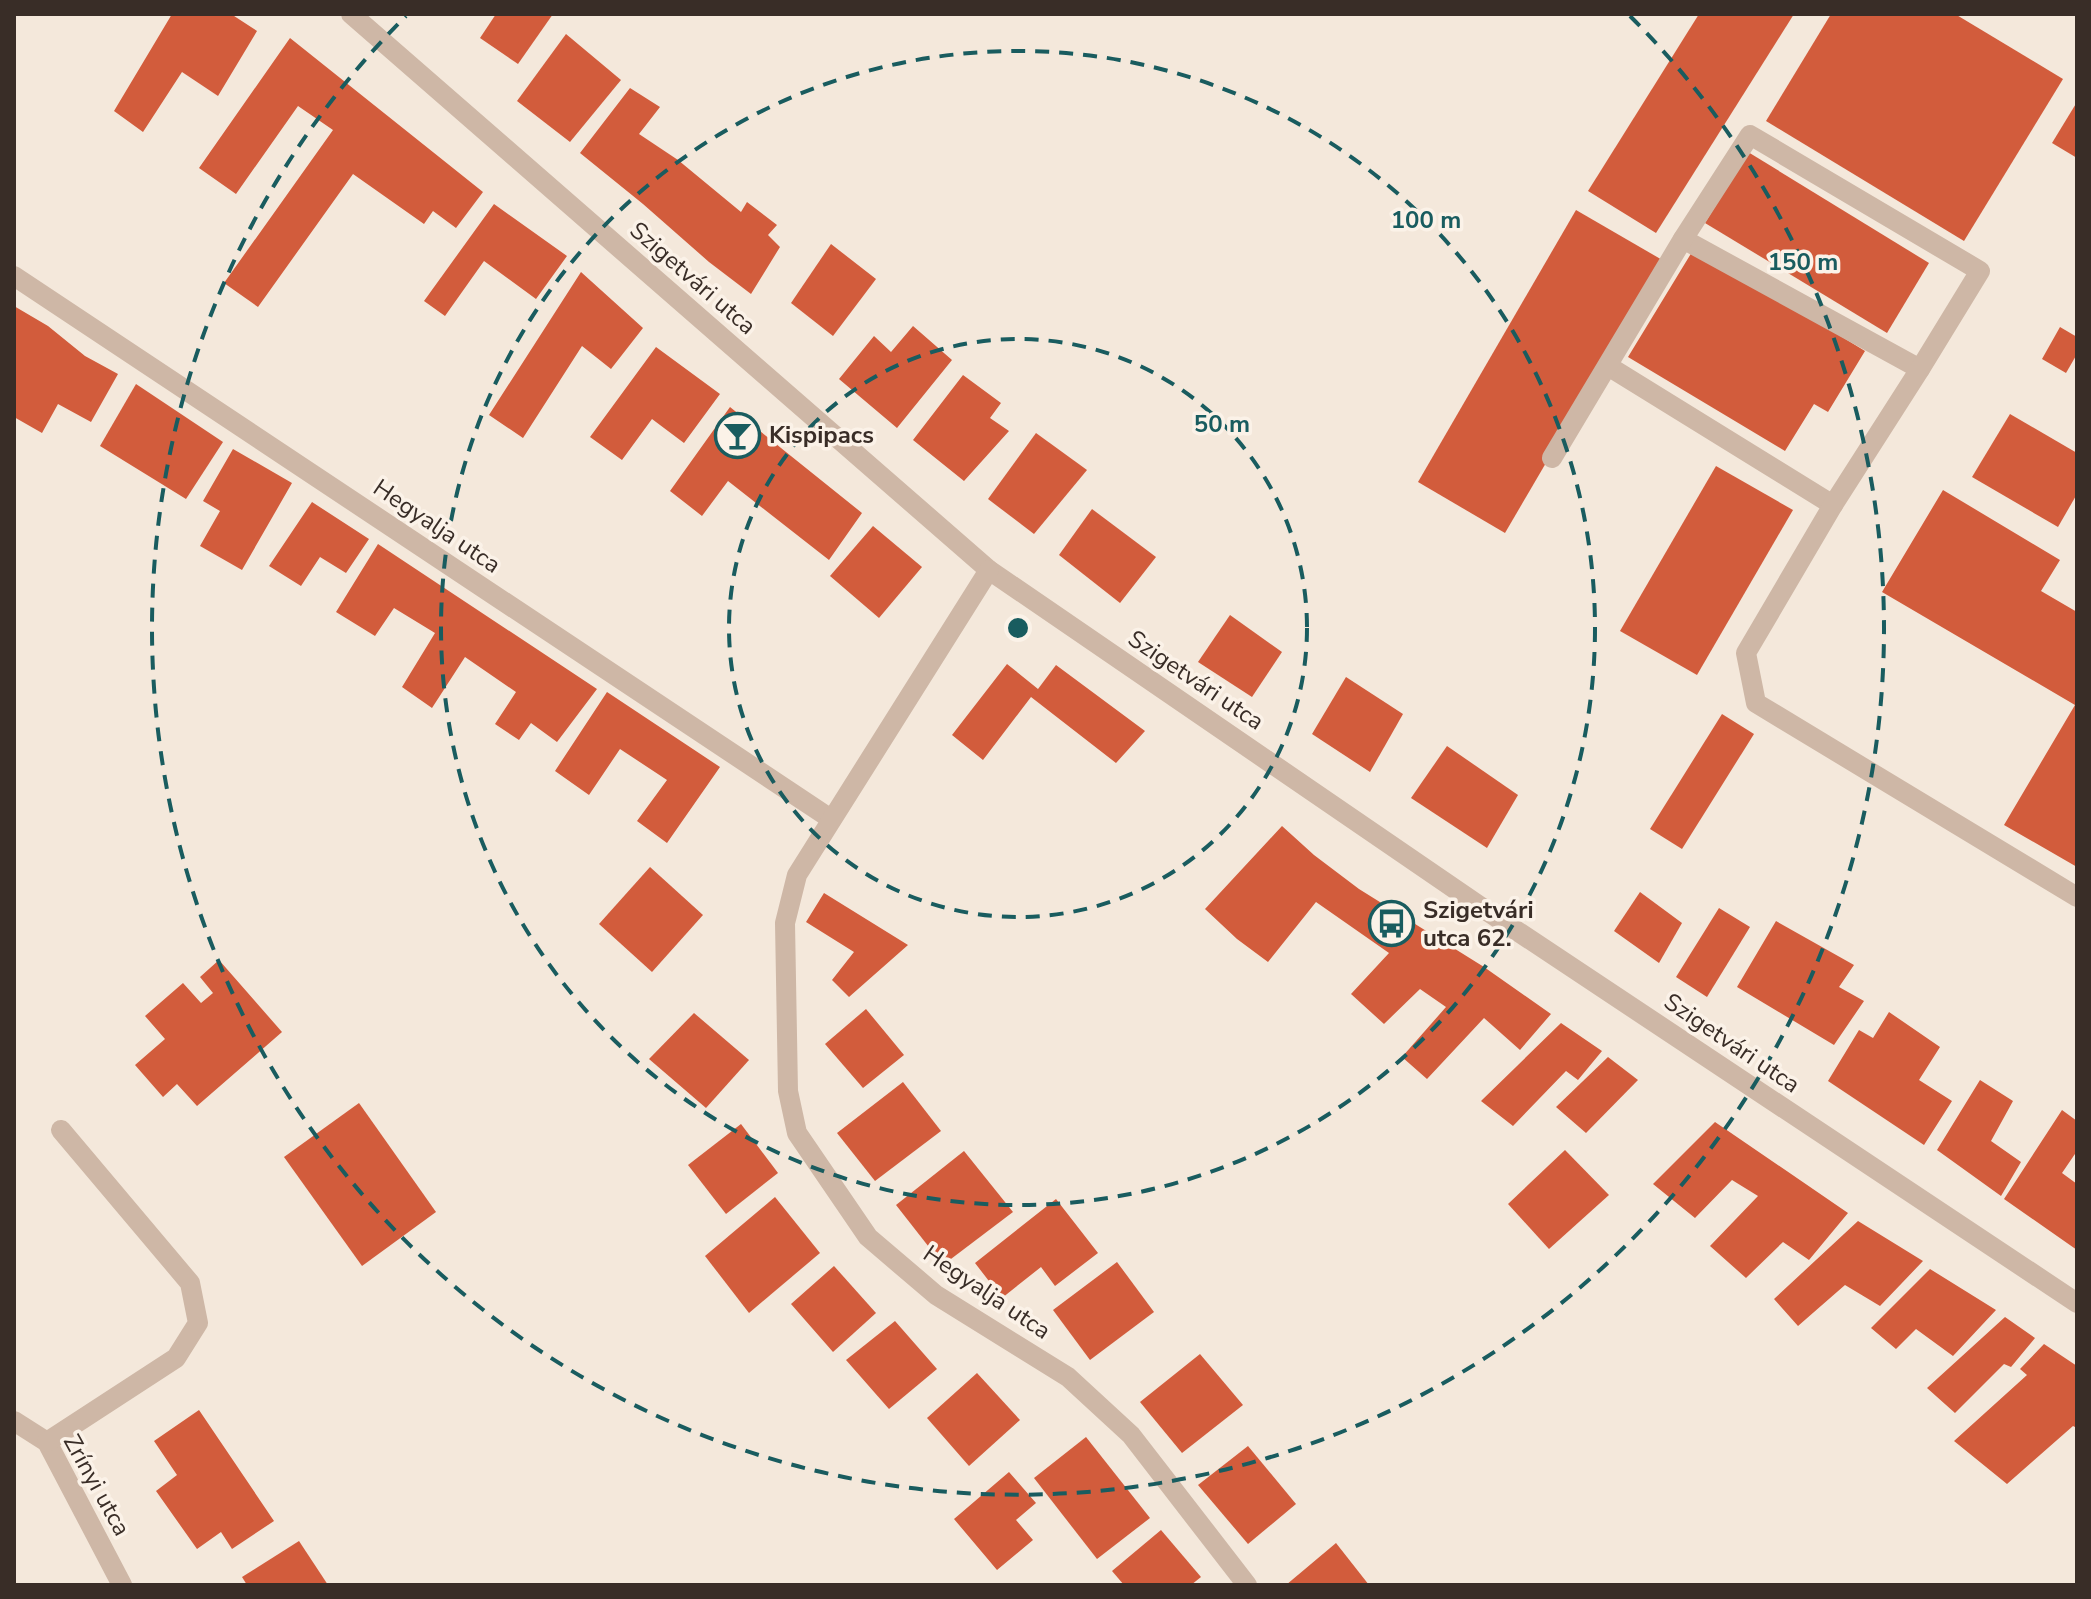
<svg xmlns="http://www.w3.org/2000/svg" width="2091" height="1599" font-family="'Nunito Sans',sans-serif">
	<style>
		.building { fill: #d25c3c }
		.lines { fill: none; stroke-linecap: round; stroke-linejoin: round }
		.minor { stroke: #ceb7a6; stroke-width: 20 }
		.ring { fill: none; stroke: #195c5f; stroke-width: 4; stroke-dasharray: 14 10 }
		.labels { text-anchor: middle; stroke-width: 7; stroke-linejoin: round; paint-order: stroke }
		.street-label { font-size: 24px; fill: #392d27; stroke: #fbf2e8 }
		.poi-label { font-size: 24px; font-weight: bold; fill: #392d27; stroke: #fbf2e8; text-anchor: start }
		.centre { fill: #195c5f; stroke: #fbf2e8; stroke-width: 4 }
		.ring-label { font-size: 24px; text-anchor: middle; font-weight: bold; fill: #195c5f; stroke: #fbf2e8; stroke-width: 7; stroke-linejoin: round; paint-order: stroke }
	</style>
	<rect width="100%" height="100%" fill="#f4e8db"/>
	<g class="building">
		<polygon points="172,14 231,14 257,31 218,96 182,72 143,132 114,111"/>
		<polygon points="496,14 553,14 518,64 480,38"/>
		<polygon points="1699,14 1794,14 1656,233 1588,191"/>
		<polygon points="1831,14 1955,14 2063,79 1964,241 1766,121"/>
		<polygon points="566,34 621,80 570,142 517,101"/>
		<polygon points="290,38 483,192 456,228 433,211 424,224 353,174 258,307 224,283 333,130 298,106 236,194 199,168"/>
		<polygon points="630,88 660,107 639,134 678,160 741,212 747,202 777,225 768,235 780,247 751,294 709,262 643,204 580,153"/>
		<polygon points="2077,102 2077,158 2052,143"/>
		<polygon points="1748,152 1929,263 1887,333 1705,223"/>
		<polygon points="494,204 567,256 536,299 484,261 445,316 424,301"/>
		<polygon points="1576,210 1664,261 1505,533 1418,482"/>
		<polygon points="831,244 876,279 833,336 791,303"/>
		<polygon points="1695,247 1865,351 1828,412 1814,404 1785,451 1628,357"/>
		<polygon points="581,272 643,328 611,369 582,346 523,438 489,415"/>
		<polygon points="14,306 48,326 85,356 118,374 91,422 58,404 42,433 14,417"/>
		<polygon points="913,326 952,360 897,428 839,379 874,336 891,352"/>
		<polygon points="2060,327 2077,337 2077,354 2066,373 2042,359"/>
		<polygon points="656,347 720,394 684,443 652,419 622,460 590,437"/>
		<polygon points="963,375 1001,403 990,418 1009,431 964,481 913,440"/>
		<polygon points="136,384 223,442 186,499 100,446"/>
		<polygon points="730,407 862,513 829,560 728,481 702,516 670,491"/>
		<polygon points="2010,414 2077,453 2077,494 2058,527 1972,477"/>
		<polygon points="1036,433 1087,470 1034,534 988,499"/>
		<polygon points="233,449 292,483 242,570 200,546 220,511 203,501"/>
		<polygon points="1716,466 1793,510 1697,675 1620,631"/>
		<polygon points="1943,490 2060,560 2041,591 2077,612 2077,867 2004,825 2075,705 1882,592"/>
		<polygon points="312,502 369,539 346,573 320,557 301,586 269,566"/>
		<polygon points="1092,509 1156,557 1120,603 1059,555"/>
		<polygon points="873,526 922,567 879,618 830,576"/>
		<polygon points="378,544 597,689 557,742 531,723 519,740 495,724 516,692 465,657 432,708 402,687 435,633 394,608 375,636 336,612"/>
		<polygon points="1230,615 1282,652 1252,697 1198,662"/>
		<polygon points="1007,664 1038,689 1056,665 1145,731 1116,763 1031,697 983,760 952,735"/>
		<polygon points="1346,677 1403,714 1370,772 1312,734"/>
		<polygon points="607,692 720,767 667,843 637,821 667,780 620,749 589,795 555,771"/>
		<polygon points="1722,714 1754,734 1682,849 1650,829"/>
		<polygon points="1447,746 1518,795 1487,848 1411,798"/>
		<polygon points="1282,826 1314,855 1359,889 1484,967 1551,1014 1520,1050 1484,1018 1427,1079 1402,1057 1446,1007 1420,989 1384,1024 1351,994 1389,953 1316,902 1268,962 1237,939 1205,909"/>
		<polygon points="650,867 703,915 652,972 599,924"/>
		<polygon points="1640,892 1682,923 1659,963 1614,931"/>
		<polygon points="824,893 908,945 849,997 832,980 854,952 806,922"/>
		<polygon points="1719,908 1750,927 1707,997 1676,977"/>
		<polygon points="1776,921 1854,965 1839,987 1864,1001 1834,1045 1737,987"/>
		<polygon points="219,960 282,1032 197,1106 177,1084 163,1097 135,1065 165,1039 145,1016 183,983 201,1003 213,993 200,977"/>
		<polygon points="866,1009 904,1055 863,1088 825,1044"/>
		<polygon points="1889,1012 1940,1047 1919,1080 1952,1101 1924,1145 1828,1081 1859,1030 1873,1038"/>
		<polygon points="694,1013 749,1060 706,1108 649,1059"/>
		<polygon points="1561,1023 1602,1051 1578,1080 1566,1071 1513,1126 1481,1101"/>
		<polygon points="1608,1057 1638,1080 1586,1133 1556,1107"/>
		<polygon points="1980,1080 2013,1101 1991,1141 2021,1162 2001,1196 1937,1150"/>
		<polygon points="903,1082 941,1131 875,1181 837,1133"/>
		<polygon points="359,1103 436,1212 362,1266 284,1157"/>
		<polygon points="2062,1110 2077,1121 2077,1151 2062,1173 2077,1184 2077,1250 2004,1199"/>
		<polygon points="1715,1122 1848,1213 1809,1260 1783,1242 1746,1278 1710,1246 1758,1196 1732,1180 1695,1218 1653,1184"/>
		<polygon points="741,1124 778,1173 726,1214 688,1165"/>
		<polygon points="1565,1150 1609,1195 1549,1249 1508,1204"/>
		<polygon points="964,1151 1013,1212 943,1265 896,1205"/>
		<polygon points="775,1197 820,1253 749,1313 705,1256"/>
		<polygon points="1056,1199 1098,1253 1055,1286 1041,1267 1002,1298 975,1263"/>
		<polygon points="1858,1221 1923,1261 1880,1306 1845,1285 1798,1326 1774,1299"/>
		<polygon points="1117,1262 1154,1312 1090,1360 1053,1310"/>
		<polygon points="834,1266 876,1313 833,1352 791,1304"/>
		<polygon points="1930,1269 1996,1310 1953,1356 1916,1329 1896,1349 1871,1328"/>
		<polygon points="2005,1317 2035,1338 2011,1367 2004,1364 1955,1413 1927,1388"/>
		<polygon points="895,1321 937,1369 889,1409 846,1360"/>
		<polygon points="2044,1344 2077,1366 2077,1428 2073,1426 2007,1484 1954,1441 2027,1375 2020,1369"/>
		<polygon points="1200,1354 1243,1405 1182,1453 1140,1402"/>
		<polygon points="977,1373 1020,1420 969,1466 927,1418"/>
		<polygon points="199,1410 274,1521 232,1549 221,1532 197,1549 156,1491 177,1475 154,1441"/>
		<polygon points="1086,1437 1150,1518 1097,1559 1034,1478"/>
		<polygon points="1248,1446 1296,1504 1248,1544 1198,1485"/>
		<polygon points="1009,1472 1036,1503 1016,1520 1033,1540 997,1570 954,1519"/>
		<polygon points="1161,1530 1201,1577 1191,1585 1124,1585 1112,1571"/>
		<polygon points="299,1541 328,1585 247,1585 242,1577"/>
		<polygon points="1336,1543 1369,1585 1286,1585"/>
	</g>
	<g class="lines">
		<g class="minor">
			<polyline points="351,14 989,570 1487,911 2077,1303"/>
			<polyline points="1683,239 1920,369"/>
			<polyline points="14,276 831,819"/>
			<polyline points="1608,366 1833,505"/>
			<polyline points="1552,458 1683,239 1750,135 1980,271 1920,369 1833,505 1746,653 1756,703 2077,897"/>
			<polyline points="989,570 797,875 785,923 788,1091 797,1133 868,1237 936,1295 1068,1377 1131,1435 1247,1585"/>
			<polyline points="14,1421 47,1442 122,1585"/>
			<polyline points="47,1442 176,1358 198,1323 190,1283 61,1130"/>
		</g>
	</g>
	<g class="ring">
		<circle cx="1018" cy="628" r="289"/>
		<circle cx="1018" cy="628" r="577"/>
		<path d="M1630 16A866 866 0 1 1 406 16"/>
	</g>
	<defs>
		<symbol id="bar-ring" viewBox="-11 -11 22 22"><circle r="9.5" fill="#fbf2e8" stroke="#195c5f" stroke-width="1.5"/><path d="M-6-5H6L.8 .8V4.5H3.5V6h-7V4.5H-.8V.8Z" fill="#195c5f"/></symbol>
		<symbol id="bus-ring" viewBox="-11 -11 22 22"><circle r="9.5" fill="#fbf2e8" stroke="#195c5f" stroke-width="1.5"/><path d="M-5-6H5V4H4V6H2V4H-2V6H-4V4H-5ZM-3.5-4V0h7V-4ZM-3.5 1.2v1.5H-2V1.2ZM2 1.2v1.5H3.5V1.2Z" fill="#195c5f"/></symbol>
	</defs>
	<g fill-rule="evenodd">
		<use href="#bar-ring" x="712" y="410" width="51" height="51"/>
		<use href="#bus-ring" x="1366" y="898" width="51" height="51"/>
	</g>
	<g class="labels">
		<g class="street-label">
			<text transform="translate(693 278) rotate(41)" y="8">Szigetvári utca</text>
			<text transform="translate(437 526) rotate(34)" y="8">Hegyalja utca</text>
			<text transform="translate(1196 680) rotate(34)" y="8">Szigetvári utca</text>
			<text transform="translate(1732 1043) rotate(34)" y="8">Szigetvári utca</text>
			<text transform="translate(987 1292) rotate(34)" y="8">Hegyalja utca</text>
			<text transform="translate(97 1485) rotate(61)" y="8">Zrínyi utca</text>
		</g>
		<g class="poi-label">
			<text x="769" y="443">Kispipacs</text>
			<text x="1423" y="918">Szigetvári<tspan x="1423" dy="28">utca 62.</tspan></text>
		</g>
	</g>
	<circle cx="1018" cy="628" r="12" class="centre"/>
	<g class="ring-label">
		<text x="1426" y="228">100 m</text>
		<text x="1803" y="270">150 m</text>
		<text x="1222" y="432">50 m</text>
	</g>
	<rect width="2091" height="1599" fill="none" stroke="#392d27" stroke-width="32"/>
</svg>
